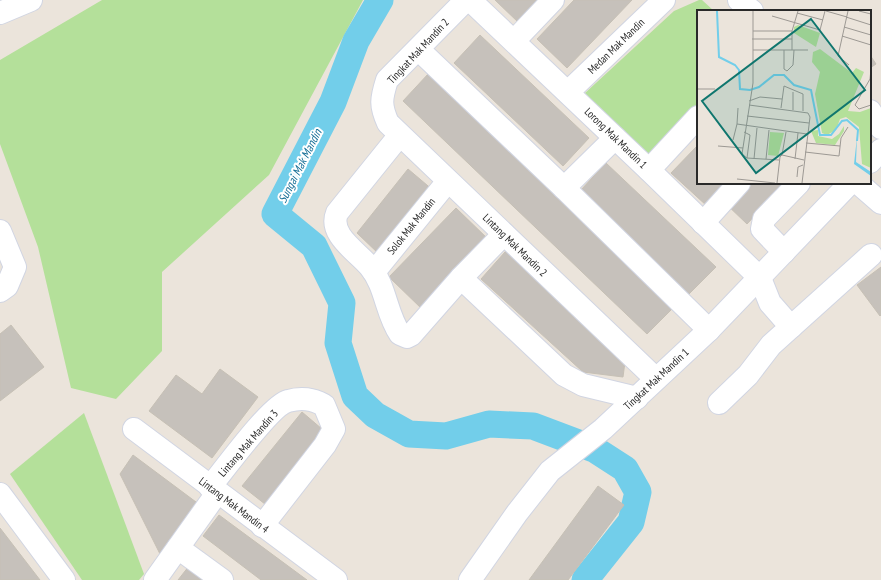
<svg xmlns="http://www.w3.org/2000/svg" width="881" height="580" font-family="'PT Sans Narrow',sans-serif">
	<style>
		.green { fill: #b4e09a }
		.lines { fill: none; stroke-linecap: round; stroke-linejoin: round }
		.river { stroke: #72ceea; stroke-width: 27 }
		.building { fill: #c6c1bb; stroke: #c6c0b5 }
		.minor-casing { stroke: #d1d5e2; stroke-width: 24 }
		.minor { stroke: #fff; stroke-width: 22 }
		.labels { text-anchor: middle; stroke-width: 4; stroke-linejoin: round; paint-order: stroke }
		.street-label { font-size: 11px; fill: #292929; stroke: #fff }
		.water-label { font-size: 12px; font-style: italic; fill: #126c94; stroke: #fff }
		.inset-river { fill: none; stroke: #72ceea; stroke-width: 2 }
		.inset-road { fill: none; stroke: #9d9994; stroke-width: 1 }
		.view { fill: #0f766e; fill-opacity: 0.15; stroke: #0f766e; stroke-width: 2 }
		.inset-edge { fill: none; stroke: #292929; stroke-width: 2 }
	</style>
	<rect width="100%" height="100%" fill="#ebe4db"/>
	<g class="green">
		<polygon points="102,0 363,0 269,175 162,272 162,351 116,399 71,388 38,247 0,144 0,60"/>
		<polygon points="699,0 702,0 714,11 698,11 698,105 650,155 584,94 674,11"/>
		<polygon points="84,413 144,574 139,580 82,580 10,474"/>
	</g>
	<g class="lines">
		<polyline class="river" points="380,0 356,41 333,102 275,214 314,246 342,303 338,343 355,396 375,415 409,434 446,436 489,424 533,426 594,449 625,469 638,492 631,522 585,580"/>
	</g>
	<g class="building">
		<polygon points="495,0 542,0 519,23"/>
		<polygon points="574,0 632,0 567,68 537,39"/>
		<polygon points="480,35 589,138 563,166 454,63"/>
		<polygon points="870,55 876,64 870,68"/>
		<polygon points="429,73 674,307 647,334 403,101"/>
		<polygon points="698,145 698,183 728,183 707,206 671,173"/>
		<polygon points="606,163 716,267 689,294 580,191"/>
		<polygon points="408,169 434,191 380,255 357,233"/>
		<polygon points="743,183 786,183 747,224 724,202"/>
		<polygon points="456,208 490,241 423,310 389,277"/>
		<polygon points="513,243 626,354 623,377 583,372 481,279"/>
		<polygon points="881,267 881,315 880,316 857,285"/>
		<polygon points="11,325 44,367 0,401 0,334"/>
		<polygon points="220,369 258,397 212,458 149,411 176,375 202,394"/>
		<polygon points="302,412 329,435 270,508 242,486"/>
		<polygon points="133,455 200,505 161,556 120,474"/>
		<polygon points="598,486 624,505 568,580 529,580"/>
		<polygon points="219,515 307,580 261,580 203,536"/>
		<polygon points="0,528 40,580 0,580"/>
		<polygon points="189,566 207,580 178,580"/>
	</g>
	<g class="lines">
		<defs>
			<g id="minor">
				<path d="M466 0 387 80C381 99 380 105 388 123L656 379"/>
				<polyline points="470,0 649,170 760,278 770,303 791,327 771,345 748,375 719,403"/>
				<polyline points="739,0 752,11"/>
				<polyline points="0,13 31,0"/>
				<polyline points="514,41 553,0"/>
				<polyline points="418,49 564,188 709,330"/>
				<polyline points="568,92 664,0"/>
				<polyline points="870,111 881,128"/>
				<path d="M399 136 337 213C328 235 358 252 370 267 386 286 386 314 400 334L407 337 411 335 461 278 504 234"/>
				<polyline points="870,162 881,150"/>
				<polyline points="649,170 698,117"/>
				<polyline points="858,183 881,203"/>
				<polyline points="564,188 615,138"/>
				<polyline points="703,223 739,183"/>
				<polyline points="0,231 15,267 7,286 0,291"/>
				<polyline points="784,252 762,229 764,219 799,183"/>
				<polyline points="374,272 448,181"/>
				<polyline points="461,278 564,375 583,385 637,398"/>
				<polyline points="791,327 871,255"/>
				<polyline points="134,429 336,580"/>
				<path d="M210 487C224 470 271 405 288 401 302 397 312 399 324 405L334 429 325 445 262 526"/>
				<polyline points="0,494 64,580"/>
				<polyline points="178,548 222,580"/>
				<polyline points="155,580 217,493"/>
				<polyline points="470,580 517,513 550,471 603,429 709,330 850,183"/>
			</g>
		</defs>
		<use href="#minor" class="minor-casing"/>
		<use href="#minor" class="minor"/>
	</g>
	<g class="labels">
		<g class="street-label">
			<text transform="translate(616 46) rotate(-44)" y="4">Medan Mak Mandin</text>
			<text transform="translate(418 51) rotate(-47)" y="4">Tingkat Mak Mandin 2</text>
			<text transform="translate(616 138) rotate(44)" y="4">Lorong Mak Mandin 1</text>
			<text transform="translate(411 226) rotate(-51)" y="4">Solok Mak Mandin</text>
			<text transform="translate(515 245) rotate(44)" y="4">Lintang Mak Mandin 2</text>
			<text transform="translate(656 379) rotate(-43)" y="4">Tingkat Mak Mandin 1</text>
			<text transform="translate(248 443) rotate(-49)" y="4">Lintang Mak Mandin 3</text>
			<text transform="translate(234 505) rotate(37)" y="4">Lintang Mak Mandin 4</text>
		</g>
		<g class="water-label">
			<text transform="translate(300 166) rotate(-63)" y="4">Sungai Mak Mandin</text>
		</g>
	</g>
	<g transform="translate(697 10)">
		<rect width="174" height="174" fill="#ebe4db"/>
		<path d="M101 15 123 23 119 37 97 23V17ZM123 39 155 63 159 58 167 62 151 101 163 102 174 98V158L165 154 162 117 149 107 143 109 139 120 130 125 125 123 118 84 123 62 115 52 116 42ZM147 116V121L138 135 119 133 114 121 121 120V126L135 129 142 124ZM73 122 87 123 81 146 71 145Z" fill="#b4e09a"/>
		<path d="M160 127 159 152 174 162V166L157 154Z" fill="#72ceea"/>
		<path class="inset-river" d="M20 1 22 47 38 55 42 60 43 79 53 80 62 77 77 65H87L97 75 114 80 123 125H134L145 111 150 110 161 120 160 131"/>
		<path class="inset-road" d="M56 1V73L45 144 50 148 82 150M129 1 150 7M151 1 141 46 152 55M162 1 174 4M100 3 126 10M75 6 123 20 128 1M149 7 174 15M147 17 174 25M56 21H95M145 26 174 35M55 29H95M56 40H111M87 40V59L90 61 96 55 97 40M95 40V21L101 1M174 59 173 69 158 95 162 99 174 95M0 79H18M52 91 63 87 85 89M52 95 111 103 113 107 105 173M41 98 40 114 110 124M84 98 87 76 106 84V101M96 100V82M50 106 112 113M47 122 53 125 50 148M36 130 40 114M109 133 143 136M21 136 46 138M108 142 142 146 144 128 151 117M85 145 89 122M57 149 60 118M69 149 72 120M98 149 101 123M100 167 101 157 106 155M40 169 78 173M80 173 83 147 85 145 107 150"/>
		<path class="view" d="M114 9 168 80 59 163 5 91Z"/>
		<rect width="174" height="174" class="inset-edge"/>
	</g>
</svg>
